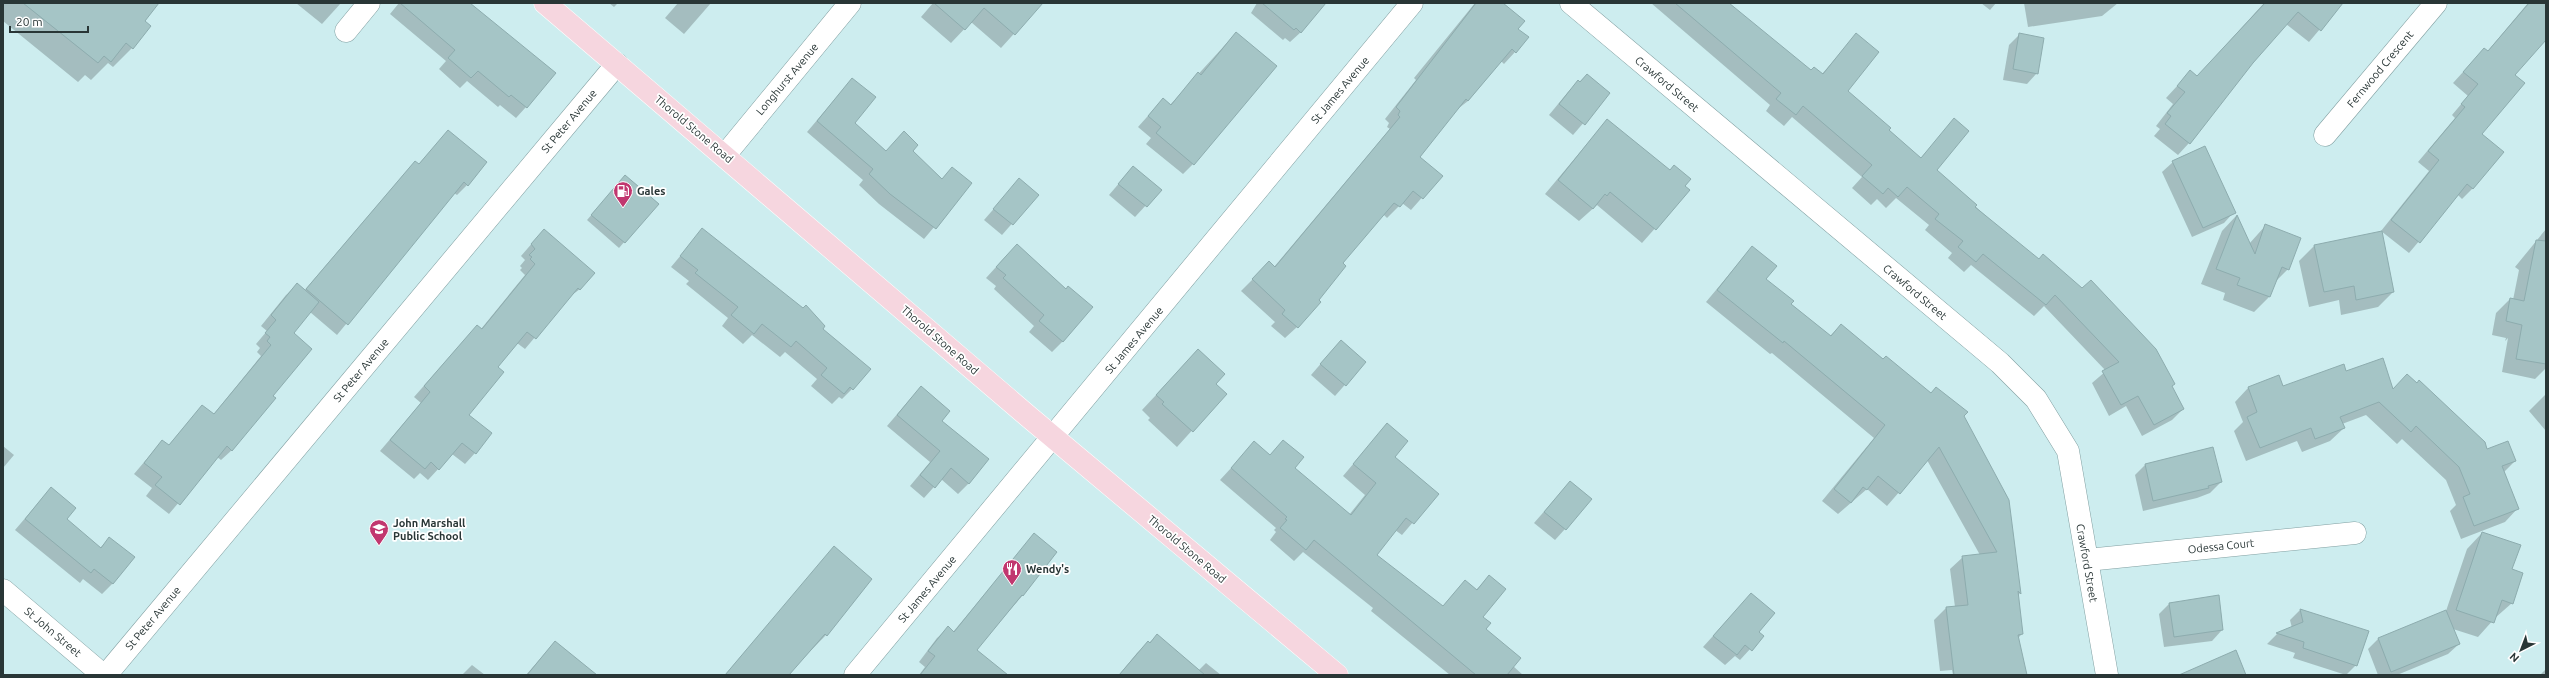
<svg xmlns="http://www.w3.org/2000/svg" width="2549" height="678" font-family="Ubuntu,sans-serif">
	<style>
		.shadow { fill: #0003 }
		.building { fill: #a5c5c6; stroke: #8dacae }
		.lines { fill: none; stroke-linecap: round; stroke-linejoin: round }
		.minor-casing { stroke: #819fa1; stroke-width: 23 }
		.major-casing { stroke: #fff; stroke-width: 23 }
		.minor { stroke: #fff; stroke-width: 22 }
		.major { stroke: #f6d6df; stroke-width: 22 }
		.labels { text-anchor: middle; stroke-width: 3.5; stroke-linejoin: round; paint-order: stroke }
		.street-label { font-size: 11px; fill: #293636; stroke: #fff }
		.poi-label { font-size: 11px; font-weight: bold; fill: #293636; stroke: #fff; text-anchor: start }
	</style>
	<rect width="100%" height="100%" fill="#cdedef"/>
	<g class="shadow">
		<polygon points="3,3 158,3 143,21 132,48 113,67 108,63 91,80 85,75 78,82 3,21"/>
		<polygon points="296,3 341,3 322,24"/>
		<polygon points="399,3 464,3 526,107 516,118 500,105 498,107 467,81 460,88 439,69 446,61 390,14"/>
		<polygon points="609,3 618,3 614,7"/>
		<polygon points="678,3 711,3 684,34 665,18"/>
		<polygon points="933,3 1042,3 1001,48 971,22 951,43 921,17"/>
		<polygon points="1257,3 1309,3 1301,32 1290,42 1285,38 1283,40 1251,13"/>
		<polygon points="1475,3 1502,3 1517,29 1515,52 1504,64 1501,61 1468,101 1455,111 1418,157 1441,176 1411,210 1402,203 1387,218 1383,214 1341,263 1297,327 1285,338 1271,326 1275,322 1241,291 1258,274 1274,267 1390,129 1387,127 1389,123 1385,119 1416,80 1414,78"/>
		<polygon points="1651,3 1727,3 1811,71 1822,74 1856,35 1847,91 1920,159 1954,120 1936,170 2171,387 2183,409 2172,420 2142,436 2126,406 2109,416 2092,383 2106,371 2044,306 2034,316 1971,265 1964,272 1948,258 1952,253 1925,230 1929,225 1896,198 1886,208 1877,199 1871,205 1852,188 1862,177 1792,117 1784,126 1766,111 1770,105"/>
		<polygon points="1981,3 1996,3 1990,10"/>
		<polygon points="2024,3 2118,3 2102,16 2028,27"/>
		<polygon points="2264,3 2342,3 2309,42 2286,24 2252,62 2189,143 2178,155 2154,136 2160,129 2156,126 2173,104 2166,98 2190,72 2197,77"/>
		<polygon points="2528,3 2546,3 2546,43 2544,41 2514,75 2480,134 2473,188 2462,199 2458,195 2409,253 2381,231 2429,171 2418,162 2455,118 2452,115 2468,96 2453,83 2484,49 2487,52"/>
		<polygon points="1236,33 1193,164 1183,174 1146,144 1151,138 1138,127 1163,99 1170,105"/>
		<polygon points="2020,34 2037,73 2027,84 2003,80 2009,45"/>
		<polygon points="1587,75 1609,93 1573,135 1549,115 1568,92"/>
		<polygon points="852,79 854,123 886,152 912,151 941,180 952,169 971,183 924,239 879,204 859,185 863,180 807,132"/>
		<polygon points="1607,120 1669,171 1674,166 1684,187 1689,190 1642,243 1597,205 1579,221 1545,194"/>
		<polygon points="449,131 467,185 457,195 454,193 337,335 310,312 293,333 272,396 232,450 221,460 217,457 169,514 146,496 152,488 134,474 162,441 168,446 202,406 213,415 261,356 257,352 260,348 256,344 267,331 261,326 286,295 297,285 304,291 405,173 415,163 418,165"/>
		<polygon points="2173,162 2234,212 2224,223 2192,237 2162,172"/>
		<polygon points="1133,167 1160,190 1135,217 1109,195"/>
		<polygon points="1019,180 1037,195 1002,235 984,220"/>
		<polygon points="620,182 657,204 619,248 587,220"/>
		<polygon points="2236,216 2249,244 2266,225 2288,269 2275,282 2269,297 2254,312 2223,300 2225,293 2201,284 2222,231"/>
		<polygon points="2546,229 2546,368 2535,379 2502,372 2508,338 2505,341 2506,338 2492,335 2496,313 2510,299 2513,300 2519,270 2515,267"/>
		<polygon points="702,230 821,329 852,389 842,399 839,397 832,404 811,386 817,379 785,352 780,357 752,335 743,344 722,326 728,318 686,284 689,281 671,267"/>
		<polygon points="534,241 580,289 568,298 525,349 517,343 497,367 468,415 475,453 465,464 452,454 428,480 420,473 414,479 380,451 421,403 414,397 467,337 481,329 525,275 520,270 522,268 520,266 525,260 521,256"/>
		<polygon points="2314,246 2393,292 2378,307 2341,315 2339,300 2309,307 2299,261"/>
		<polygon points="1752,247 1765,279 1790,304 1830,336 1841,325 1883,360 1930,394 1936,388 1963,416 2008,500 2020,593 2018,596 2022,634 2018,638 2026,675 1953,675 1952,670 1940,671 1934,620 1946,608 1955,607 1950,569 1963,557 1980,555 1927,460 1887,506 1867,489 1838,514 1822,501 1874,438 1772,353 1770,354 1706,302"/>
		<polygon points="1007,255 1063,341 1052,352 1029,332 1034,326 994,289 996,286 986,278"/>
		<polygon points="1198,350 1214,384 1225,394 1177,447 1148,420 1150,418 1142,410"/>
		<polygon points="1331,352 1365,362 1335,396 1311,375"/>
		<polygon points="2346,372 2393,390 2487,450 2515,461 2504,472 2518,508 2505,522 2461,539 2450,511 2456,505 2446,480 2402,439 2397,444 2366,415 2342,424 2344,428 2330,441 2302,452 2297,441 2246,461 2234,431 2243,422 2235,402 2248,388 2279,376 2283,387"/>
		<polygon points="2546,394 2546,431 2529,411"/>
		<polygon points="911,398 940,421 969,483 958,494 941,479 924,498 910,486 930,462 887,426"/>
		<polygon points="1387,424 1394,457 1437,494 1402,535 1395,530 1375,555 1442,607 1465,581 1476,590 1489,576 1482,617 1484,629 1513,666 1523,675 1450,675 1371,611 1373,608 1303,552 1294,561 1270,540 1276,532 1274,530 1276,528 1220,480 1254,443 1269,456 1283,441 1293,468 1349,515 1365,495 1343,476"/>
		<polygon points="3,446 14,455 3,468"/>
		<polygon points="2145,465 2221,482 2210,493 2197,498 2143,511 2135,475"/>
		<polygon points="1570,482 1565,529 1555,540 1534,523"/>
		<polygon points="51,488 66,520 100,548 109,539 113,583 102,594 83,579 80,583 15,530"/>
		<polygon points="2482,533 2511,570 2512,603 2495,618 2478,637 2453,629 2459,644 2448,654 2397,675 2378,675 2368,649 2378,639 2446,611 2467,549"/>
		<polygon points="1034,535 1023,595 975,650 993,675 919,675 925,667 919,662 937,638 948,628 953,632"/>
		<polygon points="834,548 871,579 826,635 787,675 725,675"/>
		<polygon points="2170,603 2222,630 2212,641 2164,647 2159,614"/>
		<polygon points="1741,605 1762,636 1740,660 1735,656 1725,665 1703,647"/>
		<polygon points="2300,610 2367,632 2356,665 2346,675 2293,658 2295,653 2267,644 2277,634 2292,628 2290,620"/>
		<polygon points="1157,636 1198,671 1206,663 1221,675 1119,675 1137,653"/>
		<polygon points="555,642 595,675 526,675"/>
		<polygon points="472,665 485,675 462,675"/>
		<polygon points="2546,669 2546,675 2540,675"/>
	</g>
	<g class="building">
		<polygon points="23,3 159,3 145,21 151,26 133,49 126,43 111,62 104,56 98,63"/>
		<polygon points="400,3 470,3 556,73 527,108 511,95 509,97 478,71 471,78 448,58 455,50"/>
		<polygon points="934,3 1043,3 1015,35 984,8 965,30"/>
		<polygon points="1262,3 1326,3 1301,33 1296,28 1294,30"/>
		<polygon points="1476,3 1503,3 1525,21 1518,29 1529,37 1516,53 1512,49 1468,101 1466,99 1420,157 1443,176 1423,199 1413,191 1400,207 1394,203 1343,263 1346,266 1319,300 1321,302 1298,328 1282,314 1285,310 1252,279 1269,261 1275,267 1400,117 1398,115 1400,111 1396,107"/>
		<polygon points="1675,3 1729,3 1811,70 1814,67 1823,74 1856,33 1879,52 1848,91 1891,128 1889,130 1921,158 1954,118 1969,131 1937,170 1977,205 1975,207 2039,259 2043,254 2082,288 2091,280 2156,349 2175,384 2172,386 2184,409 2154,425 2138,396 2121,405 2102,371 2119,362 2055,295 2046,305 1983,254 1976,262 1958,247 1963,241 1935,219 1939,214 1907,187 1898,197 1888,188 1883,194 1862,176 1872,165 1803,106 1796,115 1776,99 1781,93"/>
		<polygon points="2265,3 2343,3 2321,31 2298,12 2253,63 2190,144 2165,124 2171,116 2167,113 2185,92 2177,86 2190,70 2197,76"/>
		<polygon points="2529,3 2546,3 2546,40 2515,75 2525,83 2482,134 2504,152 2473,189 2467,184 2420,243 2391,220 2439,160 2428,151 2465,107 2461,104 2478,84 2463,72 2484,48 2488,51"/>
		<polygon points="1236,32 1277,66 1194,165 1156,133 1161,127 1148,116 1163,98 1171,105 1198,72 1201,75"/>
		<polygon points="2019,33 2044,38 2038,74 2013,69"/>
		<polygon points="1587,74 1610,93 1585,125 1559,104 1578,80 1580,82"/>
		<polygon points="852,78 876,97 855,123 886,151 904,131 918,145 913,151 942,179 952,167 972,183 936,229 890,194 869,174 873,169 817,121"/>
		<polygon points="1607,119 1670,170 1674,165 1691,179 1685,186 1690,190 1656,230 1610,192 1607,196 1605,194 1593,209 1558,180"/>
		<polygon points="448,130 487,162 468,186 464,182 348,325 306,289 415,161 419,164"/>
		<polygon points="2205,146 2236,213 2203,228 2172,161"/>
		<polygon points="1133,166 1162,190 1147,207 1118,184"/>
		<polygon points="625,175 659,204 625,243 591,215"/>
		<polygon points="1019,178 1039,195 1013,225 993,209"/>
		<polygon points="2237,215 2255,254 2265,224 2301,238 2289,270 2282,267 2270,297 2237,285 2240,278 2216,269"/>
		<polygon points="702,228 803,308 806,305 825,326 823,329 871,369 853,390 850,387 844,394 821,375 827,368 796,341 791,347 762,324 754,334 731,315 738,307 695,273 698,270 680,256"/>
		<polygon points="544,229 595,273 580,290 578,288 536,339 527,332 498,367 504,372 469,415 492,433 476,454 462,443 439,470 431,462 425,469 390,440 430,392 424,386 477,325 482,329 535,264 530,259 532,257 529,255 535,249 531,244"/>
		<polygon points="2382,231 2394,292 2356,300 2354,286 2324,292 2314,245"/>
		<polygon points="2536,240 2546,241 2546,364 2516,359 2522,325 2506,321 2510,298 2524,301"/>
		<polygon points="1017,244 1066,289 1068,286 1093,307 1063,342 1039,321 1044,315 1003,278 1006,275 996,267"/>
		<polygon points="1752,246 1777,266 1766,279 1794,301 1791,304 1831,336 1841,324 1883,359 1886,356 1931,393 1936,387 1968,412 1964,416 2009,500 2021,594 2018,591 2023,634 2018,635 2027,675 1954,675 1946,607 1968,605 1962,556 1997,552 1939,447 1900,494 1878,476 1867,490 1863,487 1851,503 1834,489 1885,425 1784,341 1783,343 1717,290"/>
		<polygon points="297,283 319,302 294,333 312,349 273,396 276,398 232,451 227,446 180,505 155,485 162,477 144,463 162,440 169,445 202,405 214,414 271,345 267,341 270,337 265,333 276,320 271,315"/>
		<polygon points="1341,340 1366,362 1346,386 1320,364"/>
		<polygon points="1198,349 1225,374 1216,384 1227,394 1193,432 1162,404 1164,402 1156,395"/>
		<polygon points="2383,358 2393,389 2407,374 2417,383 2419,380 2485,442 2487,449 2508,441 2516,461 2502,466 2519,509 2474,526 2463,497 2470,494 2459,467 2416,426 2411,432 2379,402 2340,417 2345,428 2315,439 2311,428 2260,448 2247,417 2257,412 2248,387 2279,375 2283,386 2344,364 2346,371"/>
		<polygon points="921,386 950,411 942,421 989,459 969,484 951,468 935,488 920,475 940,451 897,415"/>
		<polygon points="1387,423 1408,441 1395,457 1439,494 1414,524 1406,518 1377,555 1443,606 1465,580 1477,590 1489,575 1506,589 1483,617 1491,623 1486,629 1521,658 1507,675 1476,675 1314,540 1306,550 1280,528 1287,520 1285,519 1287,517 1231,468 1254,441 1270,455 1283,440 1304,457 1295,468 1351,515 1376,483 1353,464"/>
		<polygon points="2213,447 2222,482 2208,486 2209,488 2153,501 2145,464"/>
		<polygon points="1570,481 1592,499 1566,530 1544,512"/>
		<polygon points="51,487 76,508 67,519 101,548 109,537 135,557 113,584 94,569 91,573 25,519"/>
		<polygon points="2482,532 2521,545 2512,569 2523,573 2513,604 2502,600 2494,623 2456,610"/>
		<polygon points="1034,533 1057,552 1023,596 1022,595 977,650 1008,675 920,675 935,656 928,651 948,626 954,632"/>
		<polygon points="834,546 872,579 827,636 825,634 789,675 725,675"/>
		<polygon points="1751,593 1775,613 1759,632 1764,636 1752,651 1745,645 1737,655 1713,636"/>
		<polygon points="2219,595 2223,630 2174,637 2169,603"/>
		<polygon points="2300,609 2369,631 2357,666 2303,648 2304,642 2276,633 2303,622"/>
		<polygon points="2446,610 2460,644 2391,672 2378,638"/>
		<polygon points="1157,634 1205,675 1119,675 1148,641 1150,643"/>
		<polygon points="555,641 597,675 527,675"/>
		<polygon points="2236,650 2246,675 2179,675"/>
	</g>
	<g class="lines">
		<defs>
			<g id="minor">
				<polyline points="1571,3 2000,363 2036,399 2068,451 2107,675"/>
				<polyline points="346,31 369,3"/>
				<polyline points="2325,135 2436,3"/>
				<polyline points="725,155 850,3"/>
				<polyline points="2087,560 2355,533"/>
				<polyline points="3,590 103,675"/>
				<polyline points="106,675 617,64"/>
				<polyline points="855,675 1412,3"/>
			</g>
			<polyline id="major" points="545,3 1029,417 1337,675"/>
		</defs>
		<use href="#minor" class="minor-casing"/>
		<use href="#major" class="major-casing"/>
		<use href="#minor" class="minor"/>
		<use href="#major" class="major"/>
	</g>
	<defs>
		<symbol id="fuel-pin" viewBox="-11 -11 22 30"><path d="M0 17L-7.5 6A9.5 9.5 0 1 1 7.5 6Z" fill="#c1376f" stroke="#fff"/><path d="M-5.5-6h7V0h2V4h1.3V-2.5L3-4.5l.8-.8L6-3V5H2.5V1h-1V6h-7ZM-4.2-4.7v3.2H.2V-4.7Z" fill="#fff"/></symbol>
		<symbol id="school-pin" viewBox="-11 -11 22 30"><path d="M0 17L-7.5 6A9.5 9.5 0 1 1 7.5 6Z" fill="#c1376f" stroke="#fff"/><path d="M0-5L7-2L0 1L-7-2ZM-4 1L0 2.5L4 1V4Q0 6-4 4Z" fill="#fff"/></symbol>
		<symbol id="restaurant-pin" viewBox="-11 -11 22 30"><path d="M0 17L-7.5 6A9.5 9.5 0 1 1 7.5 6Z" fill="#c1376f" stroke="#fff"/><path d="M-5-6h1v4h1v-4h1v4h1v-4h1v5L-1.5 .5V6h-2V.5L-5-1ZM5-6V6H3V1.5H1.5Q1.5-4 5-6Z" fill="#fff"/></symbol>
	</defs>
	<g fill-rule="evenodd">
		<use href="#fuel-pin" x="612" y="180" width="22" height="30"/>
		<use href="#school-pin" x="368" y="518" width="22" height="30"/>
		<use href="#restaurant-pin" x="1001" y="558" width="22" height="30"/>
	</g>
	<g class="labels">
		<g class="street-label">
			<text transform="translate(2380 69) rotate(-50)" y="4">Fernwood Crescent</text>
			<text transform="translate(787 79) rotate(-50)" y="4">Longhurst Avenue</text>
			<text transform="translate(1667 84) rotate(40)" y="4">Crawford Street</text>
			<text transform="translate(1340 90) rotate(-50)" y="4">St James Avenue</text>
			<text transform="translate(569 121) rotate(-50)" y="4">St Peter Avenue</text>
			<text transform="translate(694 129) rotate(40)" y="4">Thorold Stone Road</text>
			<text transform="translate(1915 292) rotate(40)" y="4">Crawford Street</text>
			<text transform="translate(940 340) rotate(41)" y="4">Thorold Stone Road</text>
			<text transform="translate(1134 340) rotate(-50)" y="4">St James Avenue</text>
			<text transform="translate(361 370) rotate(-50)" y="4">St Peter Avenue</text>
			<text transform="translate(2221 546) rotate(-6)" y="4">Odessa Court</text>
			<text transform="translate(1187 549) rotate(40)" y="4">Thorold Stone Road</text>
			<text transform="translate(2087 563) rotate(80)" y="4">Crawford Street</text>
			<text transform="translate(927 589) rotate(-50)" y="4">St James Avenue</text>
			<text transform="translate(153 618) rotate(-50)" y="4">St Peter Avenue</text>
			<text transform="translate(53 632) rotate(40)" y="4">St John Street</text>
		</g>
		<g class="poi-label">
			<text x="637" y="195">Gales</text>
			<text x="393" y="527">John Marshall<tspan x="393" dy="13">Public School</tspan></text>
			<text x="1026" y="573">Wendy's</text>
		</g>
	</g>
	<rect width="2549" height="678" fill="none" stroke="#293636" stroke-width="8"/>
	<g transform="translate(2521 650) rotate(222)" stroke="#ffffff" stroke-width="3" paint-order="stroke">
	<path d="M0-3L7 15L0 10L-7 15Z" fill="#293636"/>
	<text y="-6" font-size="11" font-weight="bold" text-anchor="middle" fill="#293636">N</text>
	</g>
	<path d="M10 26v6h78v-6" fill="none" stroke="#293636" stroke-width="2"/>
	<text x="16" y="26" font-size="12" fill="#293636" stroke="#ffffff" stroke-width="3" paint-order="stroke">20 m</text>
</svg>
